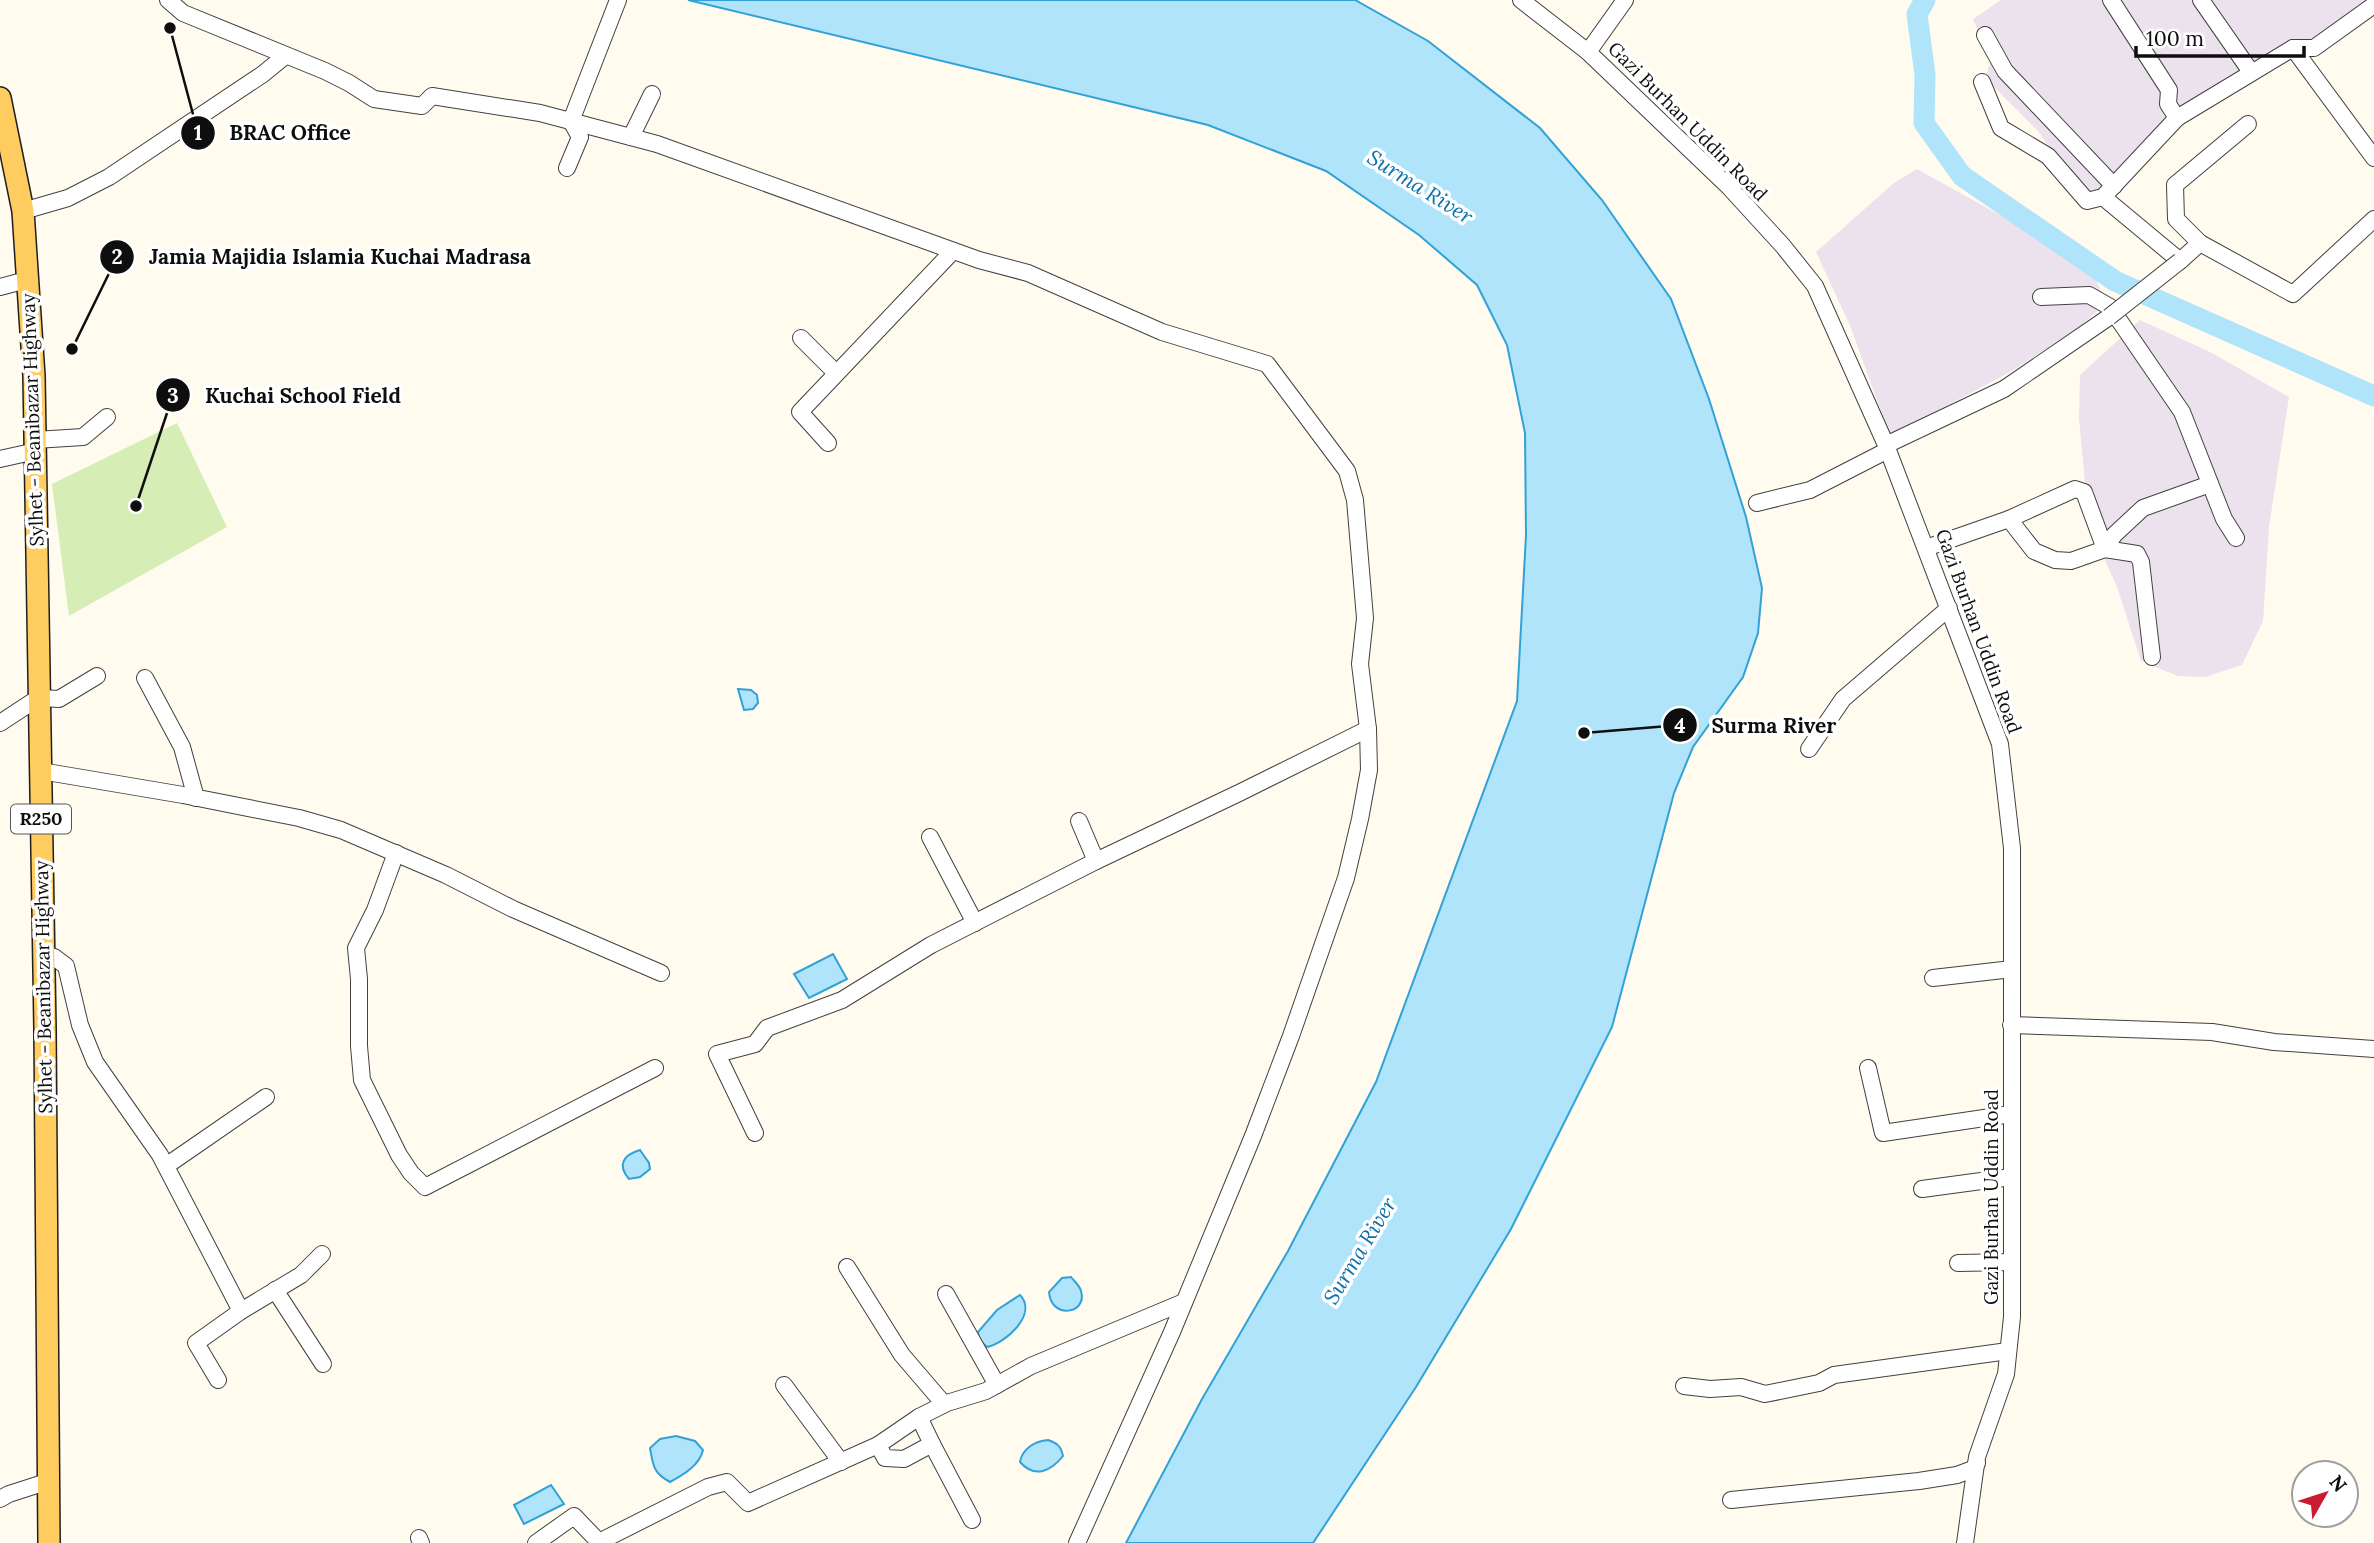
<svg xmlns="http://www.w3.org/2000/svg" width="2374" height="1543" font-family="Lora,serif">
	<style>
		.industrial { fill: #ebe2ed }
		.green { fill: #d6edb5 }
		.water { fill: #b0e4fa; stroke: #31a1d7; stroke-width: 2 }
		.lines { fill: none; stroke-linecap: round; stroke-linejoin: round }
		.river { stroke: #b0e4fa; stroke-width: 21 }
		.minor-casing { stroke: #414141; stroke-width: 18 }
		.major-casing { stroke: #1f1f1f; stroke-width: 24 }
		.minor { stroke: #fff; stroke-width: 16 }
		.major { stroke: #ffcc5f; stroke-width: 21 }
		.minor-bridge-casing { stroke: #414141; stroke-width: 18; stroke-linecap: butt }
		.minor-bridge { stroke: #fff; stroke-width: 16 }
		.labels { text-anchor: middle; stroke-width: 7; stroke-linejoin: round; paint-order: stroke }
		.shield { fill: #fff; stroke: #565656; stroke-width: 2 }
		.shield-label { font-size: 18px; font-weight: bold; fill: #0e0e0e }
		.street-label { font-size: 19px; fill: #0e0e0e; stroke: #fff }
		.water-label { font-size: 21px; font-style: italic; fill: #0e71a9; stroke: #fff }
		.leader { fill: none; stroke: #0e0e0e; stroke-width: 2.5 }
		.callout-dot { fill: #0e0e0e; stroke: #fff; stroke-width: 2.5 }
		.mark-label { font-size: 21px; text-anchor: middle; font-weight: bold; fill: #fff }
		.callout-label { font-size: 21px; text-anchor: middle; font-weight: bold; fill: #0e0e0e; stroke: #fff; stroke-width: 7; stroke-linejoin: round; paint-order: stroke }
	</style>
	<rect width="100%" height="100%" fill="#fffbef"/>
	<g class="industrial">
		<polygon points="2001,0 2373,0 2310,43 2197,108 2102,202 2071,179 2038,131 1986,79 1990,60 1973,19"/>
		<polygon points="1917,169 2090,265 2106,303 2074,332 2010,372 1890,436 1851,328 1816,252 1894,183"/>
		<polygon points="2140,320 2212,353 2289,397 2269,527 2263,621 2242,665 2205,677 2178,676 2141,661 2117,587 2089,525 2079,418 2080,375"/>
	</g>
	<polygon class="green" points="177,423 227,527 69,616 52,484"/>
	<g class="water">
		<polygon points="688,0 1355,0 1428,41 1540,128 1602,200 1671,299 1709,399 1746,517 1762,588 1758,633 1743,677 1693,747 1674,793 1612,1027 1511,1229 1416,1387 1313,1543 1126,1543 1202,1399 1288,1251 1376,1082 1517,701 1526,535 1525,433 1507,345 1477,285 1419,235 1326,171 1208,125"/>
		<polygon points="738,689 751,690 757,695 758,703 753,709 744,710"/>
		<polygon points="833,954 847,979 809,998 794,974"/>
		<path d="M640 1150 649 1163 650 1169 640 1177 629 1179C617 1165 623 1155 640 1150Z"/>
		<path d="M1071 1277C1074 1281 1080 1286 1081 1291 1088 1314 1051 1320 1049 1292L1062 1278Z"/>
		<path d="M1020 1295C1038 1314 1006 1343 987 1347L979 1340 978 1332 997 1310Z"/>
		<path d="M676 1436 695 1441 703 1450C700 1465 683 1475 670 1482 653 1473 653 1465 650 1448L660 1439Z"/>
		<path d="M1048 1440C1057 1443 1061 1446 1063 1456 1051 1471 1035 1479 1020 1462 1022 1449 1035 1441 1048 1440Z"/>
		<polygon points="551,1485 564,1504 524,1524 514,1505"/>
	</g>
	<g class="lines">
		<polyline class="river" points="1925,0 1917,14 1925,75 1924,123 1962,176 2115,281 2374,396"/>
		<defs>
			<g id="minor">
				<polyline points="168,0 183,13 325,71 349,83 374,99 422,106 432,96 540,113 657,144 979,260 1028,273 1162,332 1267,364 1347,471 1355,500 1365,618 1360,664 1368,729 1369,770 1360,819 1346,878 1291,1036 1253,1136 1172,1332 1077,1543"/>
				<polyline points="1521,0 1588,52 1729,187 1783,246 1815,286 1886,445 2000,744 2012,848 2012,1317 2006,1374 1977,1457 1965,1543"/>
				<polyline points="2111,0 2169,90 2168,104 2177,118"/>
				<polyline points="2201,0 2251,72"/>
				<polyline points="1985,35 2005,71 2114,186"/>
				<polyline points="2293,48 2314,48 2374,5"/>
				<polyline points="1588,52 1625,0"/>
				<polyline points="1982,82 2001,128 2048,156 2087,201 2103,197"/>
				<polyline points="631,137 652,94"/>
				<polyline points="2374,158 2293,48 2177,118 2103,197 2180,261 2200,243 2293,294 2374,219"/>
				<polyline points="567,168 580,137 571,121 618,0"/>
				<polyline points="23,211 68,198 109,177 263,74 285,56"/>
				<polyline points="2200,243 2176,219 2175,185 2248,124"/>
				<polyline points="0,287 19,282"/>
				<polyline points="2041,297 2089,295 2110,307 2182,412 2224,519 2236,538"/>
				<polyline points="801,338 836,373"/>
				<polyline points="35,440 83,437 107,417"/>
				<polyline points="828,443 800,412 953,251"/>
				<polyline points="1886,445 2004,389 2109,317"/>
				<polyline points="0,459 27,453"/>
				<polyline points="1757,503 1810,490 1888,450"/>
				<polyline points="2009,519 2075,489 2084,492 2105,549"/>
				<polyline points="1926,548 2009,519 2034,551 2055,560 2071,561 2105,549 2137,554 2141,562 2152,657"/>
				<polyline points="2105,549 2114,535 2143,508 2210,484"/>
				<polyline points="145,678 182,747 196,798"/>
				<polyline points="40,698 59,699 97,676"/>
				<polyline points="0,723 32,702"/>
				<polyline points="1809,749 1843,699 1949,608"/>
				<polyline points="41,771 183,795 299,818 341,830 446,875 513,909 661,973"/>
				<polyline points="1079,821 1096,861"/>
				<polyline points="930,837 975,923"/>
				<polyline points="396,853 375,910 356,948 359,979 359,1046 362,1080 399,1155 411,1173 425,1187 655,1068"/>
				<polyline points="43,953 54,957 66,966 80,1025 95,1062 160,1155 241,1311 196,1343 218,1380"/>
				<polyline points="1933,978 2012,969"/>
				<polyline points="2011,1025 2212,1032 2274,1042 2374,1049"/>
				<polyline points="1868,1068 1883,1133 2011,1114"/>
				<polyline points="755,1133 717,1054 755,1044 767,1028 842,1000 931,945 1096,861 1239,793 1368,729"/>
				<polyline points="166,1166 266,1097"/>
				<polyline points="1922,1189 2011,1177"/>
				<polyline points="1958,1263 2012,1262"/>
				<polyline points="847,1267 902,1355 944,1404"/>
				<polyline points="275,1290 323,1364"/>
				<polyline points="946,1294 997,1385"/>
				<polyline points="241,1311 301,1275 322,1254"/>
				<polyline points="784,1385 841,1462"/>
				<polyline points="1684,1386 1710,1389 1741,1387 1765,1394 1819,1383 1834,1375 2008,1351"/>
				<polyline points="932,1444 972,1520"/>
				<polyline points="878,1445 919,1417"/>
				<polyline points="0,1499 9,1494 40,1484"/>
				<polyline points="1731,1500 1919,1481 1957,1475 1973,1469 1977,1463"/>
				<polyline points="419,1538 421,1543"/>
				<polyline points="536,1543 574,1516 599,1542 708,1487 727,1482 748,1503 878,1445 885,1458 904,1459 932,1444 919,1417 947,1403 986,1391 1031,1366 1184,1302"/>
			</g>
			<polyline id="major" points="0,98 23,211 34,376 45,1029 49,1543"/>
		</defs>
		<use href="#minor" class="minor-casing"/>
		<use href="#major" class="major-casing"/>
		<use href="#minor" class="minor"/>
		<use href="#major" class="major"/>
		<defs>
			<polyline id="minor-bridge" points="2109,317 2180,261"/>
		</defs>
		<use href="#minor-bridge" class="minor-bridge-casing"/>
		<use href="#minor-bridge" class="minor-bridge"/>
	</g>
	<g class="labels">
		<rect class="shield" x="11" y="804.5" width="60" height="29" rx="5"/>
		<g class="shield-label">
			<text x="41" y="825">R250</text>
		</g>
		<g class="street-label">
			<text transform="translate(1688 121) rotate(45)" y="7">Gazi Burhan Uddin Road</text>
			<text transform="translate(32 420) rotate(-92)" y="7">Sylhet - Beanibazar Highway</text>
			<text transform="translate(1979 631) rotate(70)" y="7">Gazi Burhan Uddin Road</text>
			<text transform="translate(43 987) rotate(-91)" y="7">Sylhet - Beanibazar Highway</text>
			<text transform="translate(1991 1197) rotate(-90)" y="7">Gazi Burhan Uddin Road</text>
		</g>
		<g class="water-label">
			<text transform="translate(1420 187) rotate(32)" y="7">Surma River</text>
			<text transform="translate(1360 1251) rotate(-59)" y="7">Surma River</text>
		</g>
	</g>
	<path class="leader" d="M170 28L198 133M72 349L117 257M136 506L173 395M1584 733L1680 725"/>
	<g class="callout-dot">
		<circle cx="170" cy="28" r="7"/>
		<circle cx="72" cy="349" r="7"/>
		<circle cx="136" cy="506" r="7"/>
		<circle cx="1584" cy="733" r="7"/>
		<circle cx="198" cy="133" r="18"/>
		<circle cx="117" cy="257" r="18"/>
		<circle cx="173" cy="395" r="18"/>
		<circle cx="1680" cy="725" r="18"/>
	</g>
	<g class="mark-label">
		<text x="198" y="140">1</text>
		<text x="117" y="264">2</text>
		<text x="173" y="403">3</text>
		<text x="1680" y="733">4</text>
	</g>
	<g class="callout-label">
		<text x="290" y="140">BRAC Office</text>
		<text x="340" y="264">Jamia Majidia Islamia Kuchai Madrasa</text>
		<text x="303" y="403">Kuchai School Field</text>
		<text x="1774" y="733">Surma River</text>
	</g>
	<g transform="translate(2325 1494) rotate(51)"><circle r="33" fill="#ffffff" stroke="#9f9f9f" stroke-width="2"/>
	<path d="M0-5L12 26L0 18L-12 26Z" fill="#c81c31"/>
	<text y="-10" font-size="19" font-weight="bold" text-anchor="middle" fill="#0e0e0e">N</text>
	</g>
	<path d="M2136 46v10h168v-10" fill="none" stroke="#0e0e0e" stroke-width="3.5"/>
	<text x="2146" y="46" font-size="21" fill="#0e0e0e" stroke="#ffffff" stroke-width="5" paint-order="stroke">100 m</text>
</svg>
